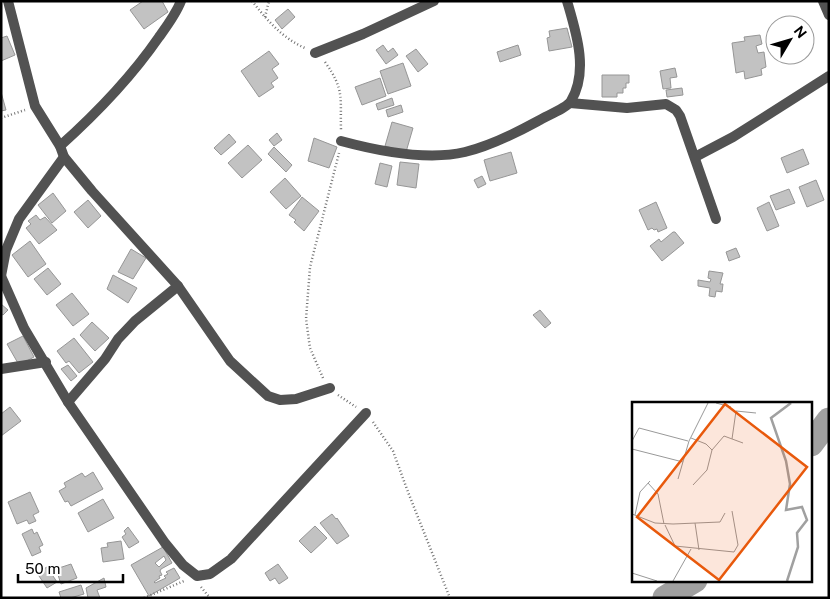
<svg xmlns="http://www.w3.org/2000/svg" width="830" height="599" font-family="'Public Sans',sans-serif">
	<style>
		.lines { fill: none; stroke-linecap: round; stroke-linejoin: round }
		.river { stroke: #a0a0a0; stroke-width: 25 }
		.building { fill: #c2c2c2; stroke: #969696; fill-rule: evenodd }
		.path { stroke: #747474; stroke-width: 2.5; stroke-dasharray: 1 2.5; stroke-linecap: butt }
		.minor { stroke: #525252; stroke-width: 10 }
		.inset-river { fill: none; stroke: #a0a0a0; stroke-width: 2.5 }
		.inset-road { fill: none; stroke: #999; stroke-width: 1 }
		.view { fill: #e8590c; fill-opacity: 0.15; stroke: #e8590c; stroke-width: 2.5 }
		.inset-edge { fill: none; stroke: #000; stroke-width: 2.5 }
	</style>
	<rect width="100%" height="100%" fill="#fff"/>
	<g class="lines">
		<g class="river">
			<polyline points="811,444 829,420"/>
			<polyline points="665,598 695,580"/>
		</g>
	</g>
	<g class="building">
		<polygon points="143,1 162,1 168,12 144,29 130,10"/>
		<polygon points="288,9 295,17 282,29 275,20"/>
		<polygon points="567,28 572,47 549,51 547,38 550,37 549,31"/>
		<polygon points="760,35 762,44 756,46 758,53 764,52 766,67 761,69 762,75 745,79 744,71 736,73 732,43 745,41 744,37"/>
		<polygon points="7,36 15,55 1,61 1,38"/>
		<polygon points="383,45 388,52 393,48 398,55 386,64 376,50"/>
		<polygon points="518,45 521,55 500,62 497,52"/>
		<polygon points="416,49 428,64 418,72 406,56"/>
		<polygon points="269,51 279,64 272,69 278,78 271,83 274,87 259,97 241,71"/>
		<polygon points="403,63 411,86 388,94 380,71"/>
		<polygon points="675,68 677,77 670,78 671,88 663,89 660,71"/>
		<polygon points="602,75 629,75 629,83 626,83 626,88 623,88 623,93 617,93 617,97 602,97"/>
		<polygon points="380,78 386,96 362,105 355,87"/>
		<polygon points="682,88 683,95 667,97 666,90"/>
		<polygon points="1,92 6,110 1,111"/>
		<polygon points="392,98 394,105 378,110 376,104"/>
		<polygon points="401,105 403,112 388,117 386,110"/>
		<polygon points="392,122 413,128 406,152 385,146"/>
		<polygon points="277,133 282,140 274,146 269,140"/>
		<polygon points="229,134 236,142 221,155 214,148"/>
		<polygon points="314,138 337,147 329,168 308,161"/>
		<polygon points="248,145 262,160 242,178 228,163"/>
		<polygon points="274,147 292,165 286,172 268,154"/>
		<polygon points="803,149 809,164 787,173 781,158"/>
		<polygon points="511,152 517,173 490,181 484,160"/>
		<polygon points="400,162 419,164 416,188 397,185"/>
		<polygon points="380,163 392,166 387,187 375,184"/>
		<polygon points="482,176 486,184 478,188 474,180"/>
		<polygon points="285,178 301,196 286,209 270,192"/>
		<polygon points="816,180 824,200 807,207 799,187"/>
		<polygon points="789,189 795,203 776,210 770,196"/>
		<polygon points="53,193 66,211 52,223 38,205"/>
		<polygon points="302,197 319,211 304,231 294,222 296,220 289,215"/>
		<polygon points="88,200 101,216 88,228 74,212"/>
		<polygon points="656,202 667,228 658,232 657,229 654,230 652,228 648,230 639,210"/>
		<polygon points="769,202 779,226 767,231 757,208"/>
		<polygon points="36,215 40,220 45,217 57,230 39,244 26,228 31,224 28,221"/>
		<polygon points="673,232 675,232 684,243 662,261 650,246 659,239 661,242"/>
		<polygon points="30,241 46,264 28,277 12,255"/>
		<polygon points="736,248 740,257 729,261 726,252"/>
		<polygon points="131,249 146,258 133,279 118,272"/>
		<polygon points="48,268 61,284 47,295 34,279"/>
		<polygon points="709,271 723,273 720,284 723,284 722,292 716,291 715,297 709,296 710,288 698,286 698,280 710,282 711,279 708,278"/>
		<polygon points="113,275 137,288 128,303 107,289"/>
		<polygon points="72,293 89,314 73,326 56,305"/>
		<polygon points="1,304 8,310 3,315 1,314"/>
		<polygon points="540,310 551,323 545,328 533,315"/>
		<polygon points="92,322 109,338 95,351 80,335"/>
		<polygon points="23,336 34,357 19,365 7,344"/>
		<polygon points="74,338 93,362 79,373 69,361 66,363 57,351"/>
		<polygon points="68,365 77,376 71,381 61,369"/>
		<polygon points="10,407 21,421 1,436 1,414"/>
		<polygon points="93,472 103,489 71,506 68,501 65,502 59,491 66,487 64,483 82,473 85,477"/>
		<polygon points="30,492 39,512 33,515 36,521 29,524 27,520 17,524 8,502"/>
		<polygon points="103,499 114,518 88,532 78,513"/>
		<polygon points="332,514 336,519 337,518 349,536 337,544 320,523"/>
		<polygon points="315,526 327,538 311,553 299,541"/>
		<polygon points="128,527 139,542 129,548 122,537 126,534 124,531"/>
		<polygon points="32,529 34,534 37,532 43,545 39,547 41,552 32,556 22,534"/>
		<polygon points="121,541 124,559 103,562 101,548 108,547 107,543"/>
		<path d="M163 547 172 563 161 569 160 571 162 575 159 576 160 578 154 582 155 583 166 578 164 576 168 574 166 572 174 568 180 578 149 596 131 565ZM164 556 166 560 159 567 155 563Z"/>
		<polygon points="71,564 77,578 61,584 56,569"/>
		<polygon points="278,564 288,578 279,584 275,578 270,581 265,573"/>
		<polygon points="47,567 57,582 47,588 37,573"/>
		<polygon points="104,578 106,587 97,590 100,598 88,598 86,588"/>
		<polygon points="81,585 84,594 70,598 61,598 59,592"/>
	</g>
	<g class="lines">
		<g class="path">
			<path d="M252 1C267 20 282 38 305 48"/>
			<polyline points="265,17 269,1"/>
			<path d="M325 62C345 90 340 98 341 130"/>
			<polyline points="1,118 25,110"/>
			<polyline points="323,378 310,348 306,319 310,267 339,153"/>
			<polyline points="338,395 356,407"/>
			<polyline points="373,422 393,451 408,492 450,598"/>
			<polyline points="201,587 210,598"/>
			<polyline points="144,598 184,581"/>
		</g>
		<g class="minor">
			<polyline points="8,1 35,106 60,146 64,157 92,191 178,286 230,361 268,396 280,400 296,399 330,388"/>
			<polyline points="823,1 829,15"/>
			<polyline points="315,53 363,34 434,1"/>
			<polyline points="570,103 627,108 666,104 676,110 680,116 716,219"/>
			<path d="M341 141C378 151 427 161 465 152 490 146 516 133 538 121 546 116 567 108 571 101 589 71 576 32 567 1"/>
			<path d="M60 146C98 112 130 79 159 37 167 26 176 14 181 1"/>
			<polyline points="695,157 733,137 829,76"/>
			<polyline points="1,276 24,328 68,402 165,543 183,565 197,576 210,574 231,559 366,413"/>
			<polyline points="1,276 6,250 19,219 64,157"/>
			<polyline points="1,369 46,362"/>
			<polyline points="68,402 105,359 118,339 135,321 178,286"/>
		</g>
	</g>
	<g transform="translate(632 402)">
		<rect width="180" height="180" fill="#fff"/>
		<path class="inset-river" d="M155 179 166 145 165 131 175 118 170 105 154 108 158 82 154 59 139 16 159 1"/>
		<path class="inset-road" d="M84 1 99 5M59 36 74 42 80 48 75 68 61 83M100 37 104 9 124 11M0 39 7 26 56 39M0 47 51 60M80 48 92 34 111 41M46 77 57 39 76 1M16 81 26 92 32 122M0 112 23 121 41 122 88 120 93 111M3 113 8 90 18 79M63 121 67 148M33 123 43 144 102 150 106 143 100 109M0 171 25 179M41 179 59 147"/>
		<path class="view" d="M93 2 175 65 87 178 5 115Z"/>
		<rect width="180" height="180" class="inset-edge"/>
	</g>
	<rect width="830" height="599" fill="none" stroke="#000000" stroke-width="5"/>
	<g transform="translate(790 40) rotate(52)"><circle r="24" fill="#ffffff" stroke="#999999"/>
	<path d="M0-4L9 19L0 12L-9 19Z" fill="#000000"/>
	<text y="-8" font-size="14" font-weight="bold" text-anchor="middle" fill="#000000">N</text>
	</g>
	<path d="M18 574v8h105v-8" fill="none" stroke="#000000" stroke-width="2.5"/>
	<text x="25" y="574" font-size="15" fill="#000000" stroke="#ffffff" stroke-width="4" paint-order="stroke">50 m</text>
</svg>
